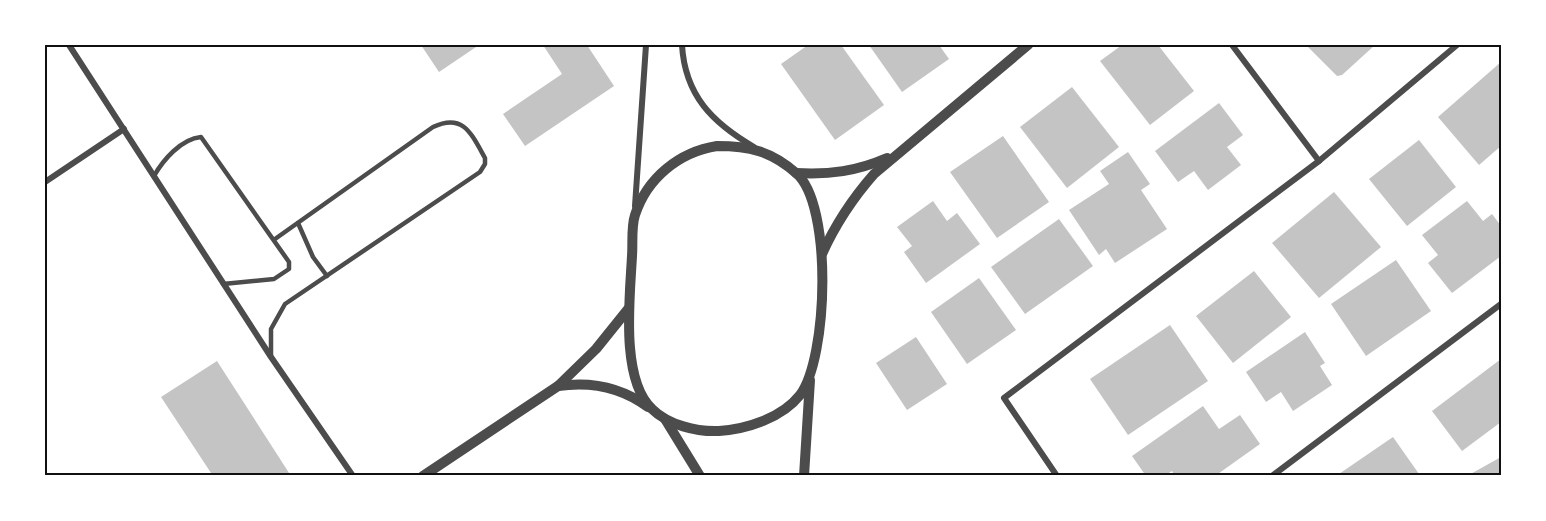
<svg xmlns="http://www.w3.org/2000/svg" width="1546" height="521" font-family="'Work Sans',sans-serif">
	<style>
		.building { fill: #c4c4c4 }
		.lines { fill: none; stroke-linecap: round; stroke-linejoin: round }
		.service { stroke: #4c4c4c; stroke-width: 4.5 }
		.minor { stroke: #4c4c4c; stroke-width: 6 }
		.tertiary { stroke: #4c4c4c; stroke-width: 10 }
		.neatline { fill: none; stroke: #111; stroke-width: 2 }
	</style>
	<rect width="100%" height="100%" fill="#fff"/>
	<g class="building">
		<polygon points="421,45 479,45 439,72"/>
		<polygon points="543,45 587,45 614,86 525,146 503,114 562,74"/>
		<polygon points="808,45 841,45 884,105 835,140 781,64"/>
		<polygon points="869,45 939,45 949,59 902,92"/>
		<polygon points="1122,45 1158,45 1194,91 1150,125 1100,61"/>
		<polygon points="1306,45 1375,45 1342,75 1337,76"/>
		<polygon points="1501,62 1501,146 1479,165 1438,117"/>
		<polygon points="1072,87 1119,147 1067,188 1020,127"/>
		<polygon points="1219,103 1243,135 1227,147 1241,165 1208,190 1194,171 1178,182 1155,151"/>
		<polygon points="1003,136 1049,202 997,238 950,172"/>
		<polygon points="1419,140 1456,187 1407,226 1369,179"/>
		<polygon points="1128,152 1150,184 1141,190 1167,229 1115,263 1106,249 1099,255 1069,210 1109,184 1100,171"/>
		<polygon points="1334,192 1381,247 1319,298 1272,243"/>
		<polygon points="933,201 947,221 957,213 980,244 926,283 904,252 912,246 897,227"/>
		<polygon points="1467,201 1483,221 1492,214 1501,226 1501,256 1452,293 1428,263 1438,255 1422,235"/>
		<polygon points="1059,219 1093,266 1025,314 991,267"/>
		<polygon points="1396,260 1431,311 1366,356 1331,304"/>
		<polygon points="1254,271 1291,317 1233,363 1196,316"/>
		<polygon points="979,278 1016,330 967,364 931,312"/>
		<polygon points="1170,325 1208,381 1128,435 1090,379"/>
		<polygon points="1305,332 1325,363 1320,366 1332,385 1293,411 1281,392 1266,402 1246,372"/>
		<polygon points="916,337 947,384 907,410 876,363"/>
		<polygon points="1501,359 1501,422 1462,451 1432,411"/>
		<polygon points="217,361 291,476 213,476 161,397"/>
		<polygon points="1203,406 1219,429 1240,415 1260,444 1215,476 1175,476 1172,471 1164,476 1146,476 1132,456"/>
		<polygon points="1393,437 1419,474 1336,476"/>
		<polygon points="1501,457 1501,476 1467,476"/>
	</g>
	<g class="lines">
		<g class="service">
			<path d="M154 176C163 160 181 139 201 137L289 262V269L274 279 223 284"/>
			<polyline points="298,223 313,257 327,276"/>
			<path d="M271 357V329L285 304 480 172 485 164V158C471 133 463 113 433 127L275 239"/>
		</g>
		<g class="minor">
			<polyline points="69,45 271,357 353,476"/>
			<path d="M682 45C685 96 713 123 754 147"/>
			<polyline points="1232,45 1319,161"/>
			<polyline points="45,182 124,129"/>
			<polyline points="635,206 646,45"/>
			<polyline points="1057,476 1004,398 1319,161 1457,45"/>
			<polyline points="1272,476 1501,304"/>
		</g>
		<g class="tertiary">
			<path d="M717 146C749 146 771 151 796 173 833 204 828 358 800 395 782 418 747 429 719 431 697 432 668 425 652 409 620 379 630 296 632 256 633 243 631 227 635 215 647 178 679 152 717 146Z"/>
			<path d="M796 173C830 175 857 171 887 158"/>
			<path d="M822 254C836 223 852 199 874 174L1028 45"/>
			<path d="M558 386C592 381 621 387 648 407"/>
			<polyline points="665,419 700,476"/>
			<polyline points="423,476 558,386 596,349 629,308"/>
			<polyline points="804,476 810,380"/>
		</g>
	</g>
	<rect width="1546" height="521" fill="none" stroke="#ffffff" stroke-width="93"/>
	<rect x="46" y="46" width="1454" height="428" class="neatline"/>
</svg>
